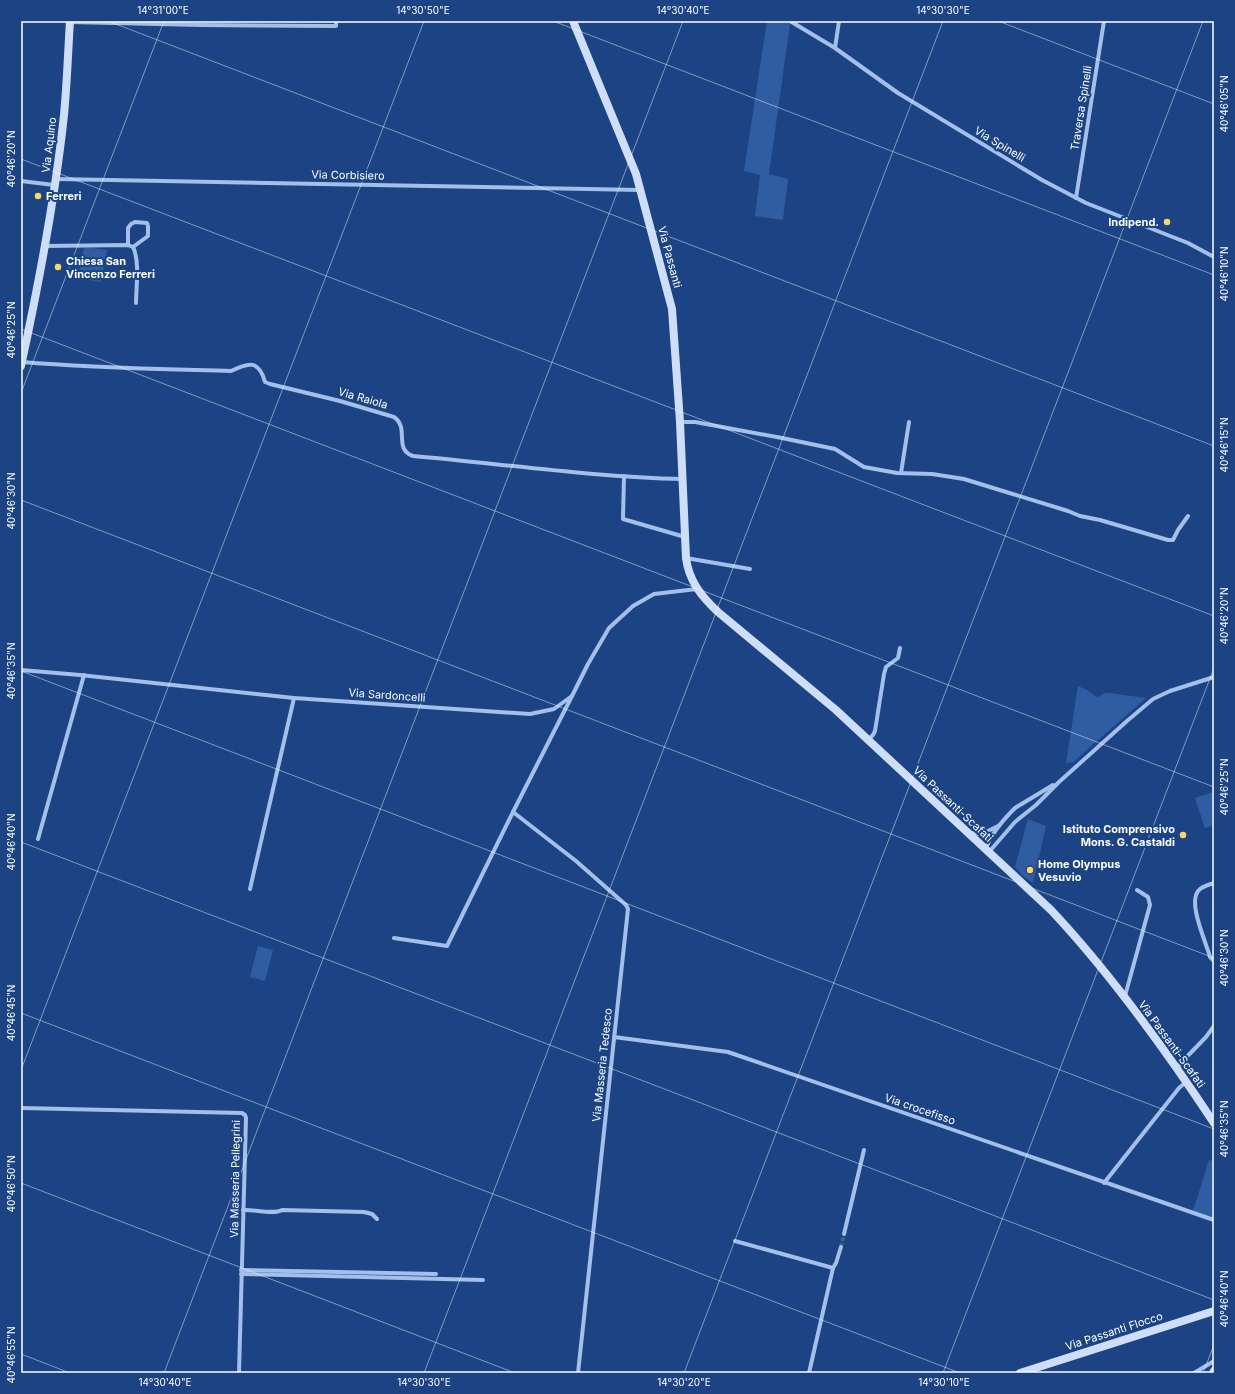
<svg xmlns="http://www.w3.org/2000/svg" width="1235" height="1394" font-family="Inter,sans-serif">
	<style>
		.green { fill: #305da2 }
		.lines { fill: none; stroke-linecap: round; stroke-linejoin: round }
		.street-tunnel { stroke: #3e6096; stroke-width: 4; stroke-dasharray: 4 2; stroke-linecap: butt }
		.street { stroke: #a3bfea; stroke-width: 4 }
		.secondary { stroke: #cedef8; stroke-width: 8 }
		.ticks { fill: none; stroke: #fff; stroke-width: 1; stroke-opacity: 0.45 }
		.poi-dot { fill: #fbd661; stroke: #1c4484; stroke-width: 1.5 }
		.labels { text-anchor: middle; stroke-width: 4; stroke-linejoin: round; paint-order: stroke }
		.street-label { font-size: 11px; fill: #fff; stroke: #1c4484 }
		.poi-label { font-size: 11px; font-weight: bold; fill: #fff; stroke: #1c4484; text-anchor: start }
		.neatline { fill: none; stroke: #fff; stroke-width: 1.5 }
		.ticks-label { font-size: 10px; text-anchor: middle; fill: #fff }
	</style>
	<rect width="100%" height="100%" fill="#1c4484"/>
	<g class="green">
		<polygon points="767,21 784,21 790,24 769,174 788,179 783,220 755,216 760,175 744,171"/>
		<polygon points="84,247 107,250 101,282 78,278"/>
		<polygon points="1078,686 1087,690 1095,696 1098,697 1105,693 1110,693 1146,698 1072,763 1071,762 1066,763"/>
		<polygon points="1213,792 1214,825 1205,828 1195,798"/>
		<polygon points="1028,819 1046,826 1033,883 1023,876 1015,867"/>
		<polygon points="258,946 273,950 265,981 250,977"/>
		<polygon points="1209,1160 1214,1161 1214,1218 1193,1211"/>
	</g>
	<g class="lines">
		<polyline class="street-tunnel" points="841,1247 844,1234"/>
		<g class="street">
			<polyline points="790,21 835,48 898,93 1042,180 1086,203 1188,243 1214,257"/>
			<polyline points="70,22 201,25 336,26 336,21"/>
			<polyline points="835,48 839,21"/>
			<polyline points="56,179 640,190"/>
			<polyline points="21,181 54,185"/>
			<polyline points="1076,198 1104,21"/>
			<polyline points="128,245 128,228 131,224 135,222 147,223 148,226 148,236 133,247"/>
			<path d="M45 246 128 245 133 247C140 261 136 288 136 303"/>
			<path d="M22 362C92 368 162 369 231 371 249 362 259 360 265 382L270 384 340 401 394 417C410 428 393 449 413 456 503 464 593 477 683 479"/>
			<polyline points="680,422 695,422 782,438 835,449 864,467 897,473 932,474 964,479 1068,511 1080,516 1100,520 1168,540 1173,540 1178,530 1188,516"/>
			<polyline points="901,473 909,422"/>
			<polyline points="624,476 623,519 685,537"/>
			<polyline points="686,558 750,569"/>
			<polyline points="21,670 80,675 294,698 530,714 554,709 572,696 588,664 609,628 633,606 654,594 697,589"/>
			<polyline points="572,696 513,812 576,861 626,905 628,909 578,1373"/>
			<polyline points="868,740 873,735 875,731 884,674 886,667 898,658 900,648"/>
			<polyline points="971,833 982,834 1000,825"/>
			<polyline points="38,839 84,675"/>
			<path d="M986 849C990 835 1005 818 1015 808L1053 785"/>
			<polyline points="989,852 1015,822 1036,805 1059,782 1127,721 1153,699 1170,691 1214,677"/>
			<path d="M1214 883C1208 885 1202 886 1198 891 1188 904 1206 942 1210 957L1214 961"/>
			<polyline points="250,889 294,698"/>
			<polyline points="394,938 447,946 513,812"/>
			<polyline points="1125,996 1150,905 1148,897 1137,890"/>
			<polyline points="614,1037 728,1052 1214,1220"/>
			<polyline points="1176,1068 1206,1037 1214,1026"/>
			<polyline points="21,1108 242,1113 245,1115 246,1118 239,1373"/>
			<polyline points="1104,1183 1179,1088 1186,1082"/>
			<path d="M243 1210C254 1209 273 1215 282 1210L364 1212 372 1214 377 1219"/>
			<polyline points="844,1234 864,1150"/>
			<polyline points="735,1241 833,1268 809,1373"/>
			<polyline points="833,1268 836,1263 841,1247"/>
			<polyline points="241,1270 436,1274"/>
			<polyline points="241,1274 483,1280"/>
			<polyline points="1194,1373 1214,1361"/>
		</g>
		<g class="secondary">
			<path d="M573 21 636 174 672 309 680 422 686 558C689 581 701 596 718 612L836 710 1051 910C1112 975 1165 1049 1214 1123"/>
			<path d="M21 366C39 283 55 199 64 115 67 84 68 52 70 21"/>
			<polyline points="1020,1373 1214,1311"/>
			<polyline points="1213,1373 1214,1371"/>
		</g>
	</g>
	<path class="ticks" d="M108 21 1214 446M553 21 1214 275M998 21 1214 104M21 159 1214 616M21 329 1214 787M21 393 164 21M21 500 1214 958M21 671 1214 1129M21 842 1214 1300M21 1013 960 1373M21 1070 424 21M21 1183 515 1373M21 1354 70 1373M164 1373 683 21M424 1373 943 21M684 1373 1203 21M943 1373 1214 668M1203 1373 1214 1345"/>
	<g class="poi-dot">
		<circle cx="38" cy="196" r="4"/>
		<circle cx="1167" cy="222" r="4"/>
		<circle cx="58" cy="267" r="4"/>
		<circle cx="1183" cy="835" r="4"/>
		<circle cx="1030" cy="870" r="4"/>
	</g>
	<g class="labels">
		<g class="street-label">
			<text transform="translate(1081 108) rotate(-81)" y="4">Traversa Spinelli</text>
			<text transform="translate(1000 144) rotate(31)" y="4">Via Spinelli</text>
			<text transform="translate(49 145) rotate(-83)" y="4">Via Aquino</text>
			<text transform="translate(348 175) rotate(1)" y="4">Via Corbisiero</text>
			<text transform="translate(670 257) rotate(75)" y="4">Via Passanti</text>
			<text transform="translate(363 398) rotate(16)" y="4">Via Raiola</text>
			<text transform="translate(387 695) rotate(4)" y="4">Via Sardoncelli</text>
			<text transform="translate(953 804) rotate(43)" y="4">Via Passanti-Scafati</text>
			<text transform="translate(1172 1044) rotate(54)" y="4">Via Passanti-Scafati</text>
			<text transform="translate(602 1065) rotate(-84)" y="4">Via Masseria Tedesco</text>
			<text transform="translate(920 1109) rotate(19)" y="4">Via crocefisso</text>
			<text transform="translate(235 1179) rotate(-89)" y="4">Via Masseria Pellegrini</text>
			<text transform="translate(1114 1331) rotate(-18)" y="4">Via Passanti Flocco</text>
		</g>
		<g class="poi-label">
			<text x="46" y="200">Ferreri</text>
			<text x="1159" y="226" text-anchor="end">Indipend.</text>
			<text x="66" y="265">Chiesa San<tspan x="66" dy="13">Vincenzo Ferreri</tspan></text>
			<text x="1175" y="833" text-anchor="end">Istituto Comprensivo<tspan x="1175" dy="13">Mons. G. Castaldi</tspan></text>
			<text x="1038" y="868">Home Olympus<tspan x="1038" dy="13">Vesuvio</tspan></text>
		</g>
	</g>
	<rect width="1235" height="1394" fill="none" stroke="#1c4484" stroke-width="44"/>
	<rect x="22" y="22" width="1191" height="1350" class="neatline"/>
	<g class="ticks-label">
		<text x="163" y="14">14°31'00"E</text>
		<text x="423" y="14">14°30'50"E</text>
		<text x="683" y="14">14°30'40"E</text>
		<text x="943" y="14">14°30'30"E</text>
		<text transform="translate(1224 104) rotate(-90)" y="4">40°46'05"N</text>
		<text transform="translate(11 159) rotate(-90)" y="4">40°46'20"N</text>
		<text transform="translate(1224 274) rotate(-90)" y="4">40°46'10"N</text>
		<text transform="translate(11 330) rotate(-90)" y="4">40°46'25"N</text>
		<text transform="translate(1224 445) rotate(-90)" y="4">40°46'15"N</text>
		<text transform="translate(11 501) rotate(-90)" y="4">40°46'30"N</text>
		<text transform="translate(1224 616) rotate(-90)" y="4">40°46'20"N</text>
		<text transform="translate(11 671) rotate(-90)" y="4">40°46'35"N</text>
		<text transform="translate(1224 787) rotate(-90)" y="4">40°46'25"N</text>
		<text transform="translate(11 842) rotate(-90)" y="4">40°46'40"N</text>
		<text transform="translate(1224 958) rotate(-90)" y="4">40°46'30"N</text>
		<text transform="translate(11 1013) rotate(-90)" y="4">40°46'45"N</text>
		<text transform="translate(1224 1129) rotate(-90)" y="4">40°46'35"N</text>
		<text transform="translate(11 1184) rotate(-90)" y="4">40°46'50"N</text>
		<text transform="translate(1224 1299) rotate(-90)" y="4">40°46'40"N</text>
		<text transform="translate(11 1355) rotate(-90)" y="4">40°46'55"N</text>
		<text x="165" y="1386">14°30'40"E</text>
		<text x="424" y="1386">14°30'30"E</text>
		<text x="684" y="1386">14°30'20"E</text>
		<text x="944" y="1386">14°30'10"E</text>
	</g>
</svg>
